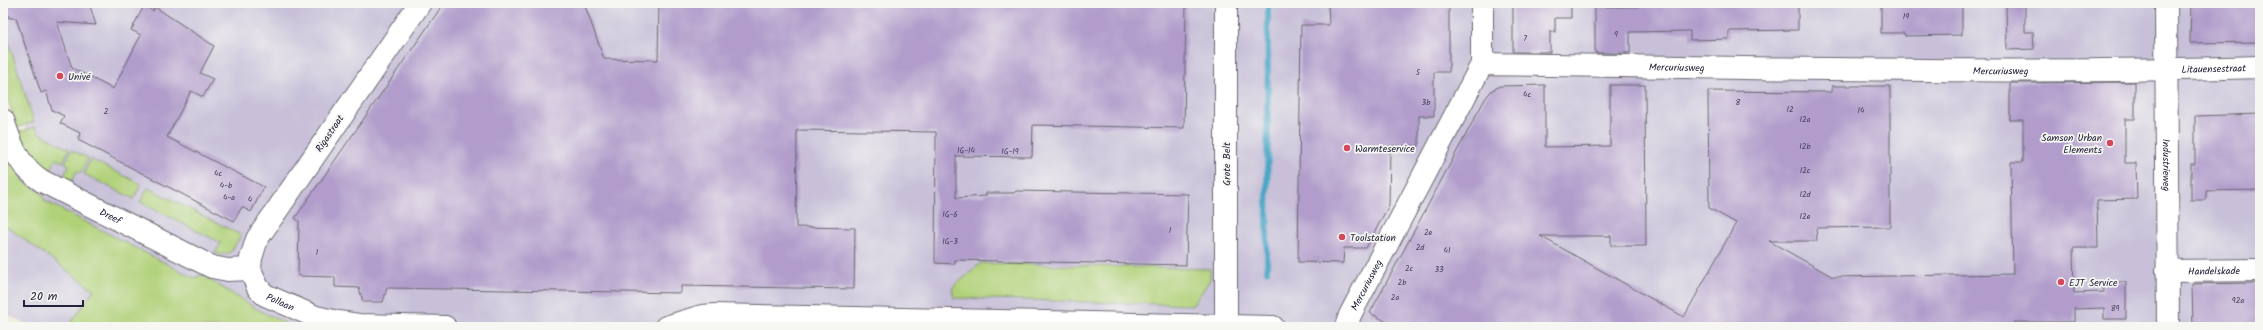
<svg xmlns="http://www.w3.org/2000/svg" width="2263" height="330" font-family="Kalam,sans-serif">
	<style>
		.industrial { fill: #c7c0d8 }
		.green { fill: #b1d179; stroke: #6a7a5a }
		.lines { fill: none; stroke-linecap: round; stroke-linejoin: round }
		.stream { stroke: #46a6c6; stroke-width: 6 }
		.building { fill: #b19ccb }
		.minor-casing { stroke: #6a6871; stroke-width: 24 }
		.tertiary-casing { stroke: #6a6871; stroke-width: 24 }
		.minor { stroke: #fff; stroke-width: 22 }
		.tertiary { stroke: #fff; stroke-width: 22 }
		.poi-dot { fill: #d1495b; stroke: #f6f6f2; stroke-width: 1.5 }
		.labels { text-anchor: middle; stroke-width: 3.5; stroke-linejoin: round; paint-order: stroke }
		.number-label { font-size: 8px; fill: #46405f }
		.street-label { font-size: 10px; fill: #22223b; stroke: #f6f6f2 }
		.poi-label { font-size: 10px; fill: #22223b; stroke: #f6f6f2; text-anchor: start }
	</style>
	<rect width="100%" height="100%" fill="#f6f6f2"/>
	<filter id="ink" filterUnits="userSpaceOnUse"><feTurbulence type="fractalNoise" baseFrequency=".025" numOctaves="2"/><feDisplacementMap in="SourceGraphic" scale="8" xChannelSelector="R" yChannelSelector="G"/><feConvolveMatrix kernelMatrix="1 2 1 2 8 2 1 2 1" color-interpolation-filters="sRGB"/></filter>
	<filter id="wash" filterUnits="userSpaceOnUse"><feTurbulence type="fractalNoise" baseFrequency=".012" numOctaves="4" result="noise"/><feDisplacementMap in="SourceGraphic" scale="16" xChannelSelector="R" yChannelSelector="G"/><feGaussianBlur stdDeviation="0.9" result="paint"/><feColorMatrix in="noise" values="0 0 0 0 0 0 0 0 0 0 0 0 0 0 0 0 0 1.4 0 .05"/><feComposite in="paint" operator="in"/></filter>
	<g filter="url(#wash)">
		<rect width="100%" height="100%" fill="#f0ead5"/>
		<polygon class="industrial" points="3,3 2260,3 2260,327 31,327 3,312 3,190 31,144 3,54"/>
		<g class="green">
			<polygon points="3,25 34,122 17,128 3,84"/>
			<path d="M36 127 39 133 69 149 63 162 56 159 49 174C34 163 24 149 18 132Z"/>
			<polygon points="71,150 88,158 81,173 77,171 70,185 62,180 69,165 65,163"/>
			<polygon points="3,153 24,181 42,193 45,201 194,278 202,275 262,312 294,327 68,327 94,290 3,224"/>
			<polygon points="90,159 141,184 134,199 84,174"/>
			<polygon points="148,188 241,235 231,252 222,255 215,253 221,243 140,202"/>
			<polygon points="981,263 1210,269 1210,280 1193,305 954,298 952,288"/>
		</g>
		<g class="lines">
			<polyline class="stream" points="1267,271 1268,3"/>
		</g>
		<g id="blocks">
			<g class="building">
				<polygon points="4,3 89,3 96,25 57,22 72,68 113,89 141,35 131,30 144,6 153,11 155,7 214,46 200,73 213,79 203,97 191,91 167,137 264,187 251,212 242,207 234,221 78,140 80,133 60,123 64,116 52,110 46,91 41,93 16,18 9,18"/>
				<polygon points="444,3 584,3 604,59 658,60 659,3 1186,3 1184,128 1033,125 1032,157 956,156 956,198 986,196 986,193 1014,193 1016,191 1188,194 1186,265 955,260 955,264 935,263 936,132 797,130 796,227 855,228 854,289 681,286 681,293 387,288 383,302 363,302 359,288 335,287 335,277 298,276 299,221 295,218"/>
				<polygon points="1328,3 1449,3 1449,72 1434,72 1434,116 1419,116 1419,146 1390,146 1389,205 1366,248 1344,248 1343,263 1298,262 1301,25 1329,25"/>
				<polygon points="1513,3 1571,3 1571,18 1555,18 1555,32 1550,32 1550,52 1513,52"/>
				<polygon points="1639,3 1798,3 1798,30 1729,31 1729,39 1690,40 1690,31 1630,32 1630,53 1595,53 1595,7 1639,7"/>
				<polygon points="1881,3 1962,3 1962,35 1905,36 1904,33 1881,33"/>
				<polygon points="2006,3 2025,3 2025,32 2033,32 2034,49 2007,50"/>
				<polygon points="2191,3 2260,3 2260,42 2190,43"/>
				<polygon points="2135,82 2135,119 2125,119 2125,163 2136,163 2137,199 2097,200 2098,248 2073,248 2074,293 2104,292 2103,282 2126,282 2126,319 2104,319 2104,308 2074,309 2074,322 2014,322 2014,324 1825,327 1396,327 1370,313 1485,99 1492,90 1500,86 1545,85 1545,147 1610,146 1610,85 1645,85 1646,246 1611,246 1611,236 1540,236 1684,317 1736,223 1709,208 1708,91 1832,92 1832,86 1890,86 1890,227 1816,228 1817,241 1769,241 1833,277 2013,274 2011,162 2023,162 2023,120 2010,120 2010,83"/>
				<polygon points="2260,114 2260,190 2206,191 2206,200 2191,200 2191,164 2195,164 2195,116"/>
				<polygon points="2260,283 2260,327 2193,327 2192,284"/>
			</g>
		</g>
	</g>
	<g filter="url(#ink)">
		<use href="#blocks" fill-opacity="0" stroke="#6a6871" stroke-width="1"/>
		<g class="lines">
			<defs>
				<g id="minor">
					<path id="s1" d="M420 3 257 239 251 258 250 269 258 288 265 295 316 317 338 322 359 325 445 327"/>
					<polyline points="1482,3 1482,64"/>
					<path id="s2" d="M3 120C12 147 17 164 42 181L212 267 228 270 250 269"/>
					<path id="s3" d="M2167 271 2260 270"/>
					<polyline points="1226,326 1226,3"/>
					<polyline points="666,327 702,316 715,315 1273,327"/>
					<path id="s4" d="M1346 327 1350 315 1482 64C1741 67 2001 75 2260 67"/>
				</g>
				<g id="tertiary">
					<path id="s5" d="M2166 3 2168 327"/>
				</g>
			</defs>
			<use href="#minor" class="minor-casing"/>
			<use href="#tertiary" class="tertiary-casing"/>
			<use href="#minor" class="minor"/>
			<use href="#tertiary" class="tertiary"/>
		</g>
	</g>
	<g class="poi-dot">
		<circle cx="60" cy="76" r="4"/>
		<circle cx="2110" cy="143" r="4"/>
		<circle cx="1347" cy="148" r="4"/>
		<circle cx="1342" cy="237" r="4"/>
		<circle cx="2061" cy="282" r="4"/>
	</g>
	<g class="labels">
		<g class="number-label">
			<text x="1906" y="19">19</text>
			<text x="1616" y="37">9</text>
			<text x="1525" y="41">7</text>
			<text x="1418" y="75">5</text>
			<text x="1527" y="97">4c</text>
			<text x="1426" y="105">3b</text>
			<text x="1738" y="105">8</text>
			<text x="1790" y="112">12</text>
			<text x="1861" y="113">14</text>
			<text x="106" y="114">2</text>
			<text x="1805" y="122">12a</text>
			<text x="1805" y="149">12b</text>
			<text x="966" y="153">1G-14</text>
			<text x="1010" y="154">1G-19</text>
			<text x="1805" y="173">12c</text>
			<text x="218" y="176">4c</text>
			<text x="226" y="188">4-b</text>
			<text x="1805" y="197">12d</text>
			<text x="229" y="200">4-a</text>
			<text x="250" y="202">4</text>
			<text x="950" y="217">1G-6</text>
			<text x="1805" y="219">12e</text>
			<text x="1170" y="233">1</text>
			<text x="1428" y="235">2e</text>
			<text x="950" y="244">1G-3</text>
			<text x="1420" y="250">2d</text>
			<text x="1447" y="253">41</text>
			<text x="317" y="255">1</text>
			<text x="1409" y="271">2c</text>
			<text x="1439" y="272">33</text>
			<text x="1402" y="285">2b</text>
			<text x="1395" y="300">2a</text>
			<text x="2238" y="303">92a</text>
			<text x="2115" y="311">89</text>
		</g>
		<g class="street-label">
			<text dy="4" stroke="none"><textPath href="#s4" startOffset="491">Mercuriusweg</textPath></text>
			<text dy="4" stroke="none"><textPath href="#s4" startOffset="1028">Litauensestraat</textPath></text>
			<text dy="4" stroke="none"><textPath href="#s4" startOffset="815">Mercuriusweg</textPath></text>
			<text transform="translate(329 133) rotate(-56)" y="4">Rigastraat</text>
			<text transform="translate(1226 164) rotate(-90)" y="4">Grote Belt</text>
			<text dy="4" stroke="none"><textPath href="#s5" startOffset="162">Industrieweg</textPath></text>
			<text dy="4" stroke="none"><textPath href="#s2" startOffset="151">Dreef</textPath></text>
			<text dy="4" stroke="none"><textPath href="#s3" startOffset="47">Handelskade</textPath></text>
			<text dy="4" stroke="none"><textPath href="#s4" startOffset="47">Mercuriusweg</textPath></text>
			<text dy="4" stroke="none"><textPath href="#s1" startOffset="365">Pollaan</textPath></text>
		</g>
		<g class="poi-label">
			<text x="68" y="80">Univé</text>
			<text x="2102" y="141" text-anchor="end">Samson Urban<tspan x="2102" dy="12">Elements</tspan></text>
			<text x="1355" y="152">Warmteservice</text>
			<text x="1350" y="241">Toolstation</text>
			<text x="2069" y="286">EJT Service</text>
		</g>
	</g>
	<rect width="2263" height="330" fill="none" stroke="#f6f6f2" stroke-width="16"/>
	<path d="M24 300v6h59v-6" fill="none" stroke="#22223b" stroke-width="2"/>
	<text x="30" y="300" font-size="12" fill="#22223b" stroke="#f6f6f2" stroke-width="3" paint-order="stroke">20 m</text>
</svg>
